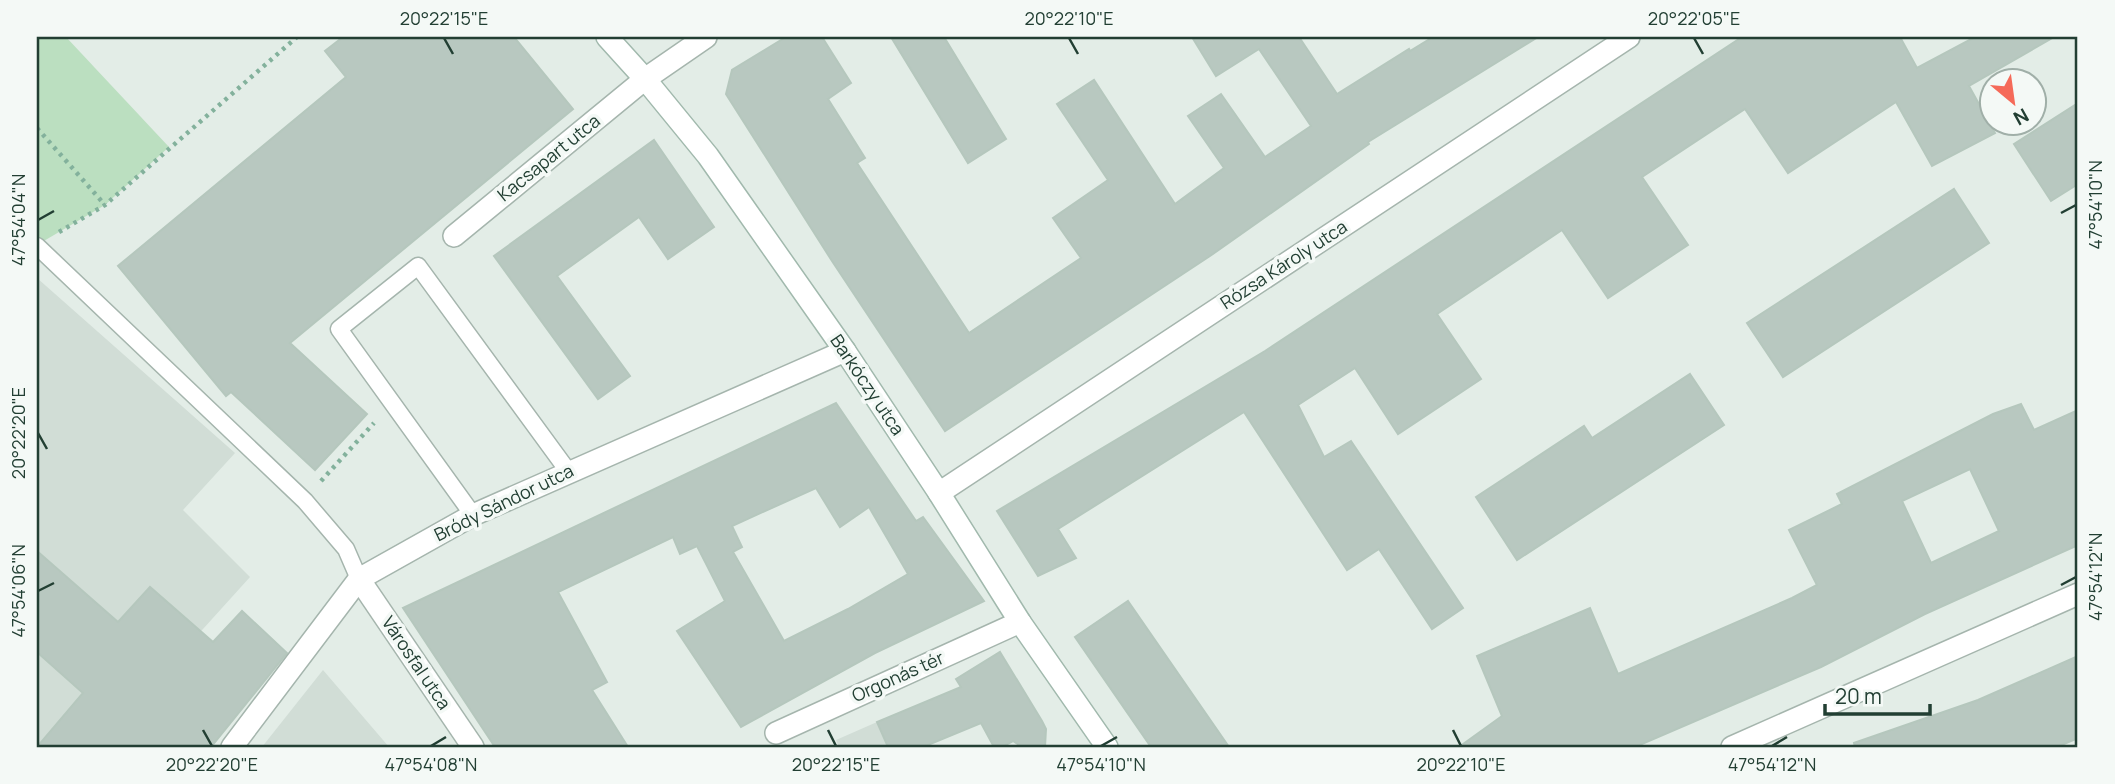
<svg xmlns="http://www.w3.org/2000/svg" width="2115" height="784" font-family="Manrope,sans-serif">
	<style>
		.built { fill: #d1ddd6 }
		.green { fill: #bbdfc0 }
		.building { fill: #b8c8c0; stroke: #b5c7bd; stroke-width: 2; fill-rule: evenodd }
		.lines { fill: none; stroke-linecap: round; stroke-linejoin: round }
		.lane-casing { stroke: #a5b5ad; stroke-width: 19 }
		.street-casing { stroke: #a5b5ad; stroke-width: 24 }
		.secondary-casing { stroke: #a1b9ad; stroke-width: 24 }
		.path { stroke: #83b19c; stroke-width: 4.5; stroke-dasharray: 3.5 5; stroke-linecap: butt }
		.lane { stroke: #fff; stroke-width: 16 }
		.street { stroke: #fff; stroke-width: 21 }
		.secondary { stroke: #fff; stroke-width: 21 }
		.ticks { fill: none; stroke: #223f33; stroke-width: 2.5 }
		.labels { text-anchor: middle; stroke-width: 7; stroke-linejoin: round; paint-order: stroke }
		.street-label { font-size: 18px; fill: #223f33; stroke: #f4f9f6 }
		.neatline { fill: none; stroke: #223f33; stroke-width: 2.5 }
		.ticks-label { font-size: 18px; text-anchor: middle; fill: #223f33 }
	</style>
	<rect width="100%" height="100%" fill="#e3ede7"/>
	<g class="built">
		<polygon points="37,278 235,453 183,510 250,577 118,723 104,734 92,747 37,747"/>
		<polygon points="323,670 389,747 262,747"/>
		<polygon points="877,722 888,747 839,747 836,740"/>
	</g>
	<polygon class="green" points="37,37 66,37 169,147 105,205 37,245"/>
	<g class="building">
		<polygon points="343,37 514,37 573,109 290,343 367,414 315,470 231,392 226,396 118,266 346,77 325,51"/>
		<polygon points="786,37 822,37 851,83 828,99 865,158 857,163 969,333 1081,258 1053,218 1108,180 1057,104 1094,80 1175,204 1224,168 1188,116 1221,94 1265,157 1311,126 1259,49 1216,76 1192,37 1299,37 1337,94 1409,49 1410,51 1433,37 1538,37 1368,142 1369,144 1210,256 945,431 832,261 726,94 732,70"/>
		<polygon points="891,37 944,37 1006,139 968,163"/>
		<polygon points="1742,37 1900,37 1917,68 1975,37 2054,37 1969,86 1995,133 1932,166 1896,102 1788,173 1745,109 1642,177 1688,245 1608,298 1562,230 1437,314 1481,379 1398,434 1355,368 1298,405 1324,457 1351,441 1463,608 1432,629 1379,549 1347,570 1244,412 1058,529 1076,558 1038,576 997,511 1265,351"/>
		<polygon points="2078,103 2078,184 2051,201 2014,144"/>
		<polygon points="654,140 714,227 668,259 639,217 557,276 630,376 598,399 494,256"/>
		<polygon points="1954,189 1989,243 1783,377 1747,323"/>
		<polygon points="1690,374 1724,425 1517,560 1476,497 1584,426 1592,438"/>
		<path d="M836 403 916 521 923 517 984 601 875 653 741 727 677 631 725 601 697 546 680 554 673 537 558 592 607 682 592 690 628 747H495L403 608ZM816 488 840 527 869 507 908 574 848 609 784 641 733 552 742 547 732 526Z"/>
		<path d="M2021 404 2034 430 2078 410V545L1925 614 1821 667 1635 747H1459L1502 716 1477 656 1590 608 1618 674 1792 598 1817 585 1789 530 1842 504 1837 494 1993 414ZM1970 469 1999 531 1931 563 1902 501Z"/>
		<polygon points="37,551 118,622 150,587 213,642 242,611 287,653 211,747 37,747 83,693 37,652"/>
		<polygon points="1128,601 1229,747 1151,747 1075,637"/>
		<polygon points="1000,652 1042,721 1046,729 1045,747 1022,747 1013,741 1002,747 994,747 981,723 923,747 888,747 877,722 961,687 956,679"/>
		<polygon points="2078,656 2078,738 2057,747 1855,747 1854,743 1978,700"/>
	</g>
	<g class="lines">
		<defs>
			<g id="lane">
				<polyline points="37,246 305,501 346,549 359,579"/>
				<polyline points="473,515 339,329 418,266 568,471"/>
			</g>
			<g id="street">
				<polyline points="454,236 645,79 706,37"/>
				<polyline points="939,493 1629,37"/>
				<polyline points="359,579 473,747"/>
				<polyline points="776,733 1020,622"/>
				<polyline points="232,747 359,579 473,515 845,351"/>
				<polyline points="1732,747 2078,594"/>
			</g>
			<polyline id="secondary" points="607,37 645,79 708,156 845,351 939,493 1020,622 1107,747"/>
		</defs>
		<use href="#lane" class="lane-casing"/>
		<use href="#street" class="street-casing"/>
		<use href="#secondary" class="secondary-casing"/>
		<g class="path">
			<polyline points="37,128 105,205"/>
			<polyline points="59,232 105,205 297,37"/>
			<polyline points="321,481 374,423"/>
		</g>
		<use href="#lane" class="lane"/>
		<use href="#street" class="street"/>
		<use href="#secondary" class="secondary"/>
	</g>
	<path class="ticks" d="M444 38 453 54M1069 38 1078 54M1694 38 1703 54M2061 213 2076 205M38 220 54 211M38 433 47 449M2061 585 2076 577M38 591 54 583M203 730 212 746M828 730 836 746M1453 730 1461 746M431 746 446 737M1101 746 1117 737M1772 746 1787 737"/>
	<g class="labels">
		<g class="street-label">
			<text transform="translate(549 158) rotate(-39)" y="6">Kacsapart utca</text>
			<text transform="translate(1284 265) rotate(-33)" y="6">Rózsa Károly utca</text>
			<text transform="translate(867 385) rotate(56)" y="6">Barkóczy utca</text>
			<text transform="translate(504 503) rotate(-26)" y="6">Bródy Sándor utca</text>
			<text transform="translate(416 663) rotate(56)" y="6">Városfal utca</text>
			<text transform="translate(898 677) rotate(-24)" y="6">Orgonás tér</text>
		</g>
	</g>
	<rect width="2115" height="784" fill="none" stroke="#f4f9f6" stroke-width="77"/>
	<g transform="translate(2013 102) rotate(151)"><circle r="33" fill="#f4f9f6" stroke="#a0afa8" stroke-width="2"/>
	<path d="M0-5L12 26L0 18L-12 26Z" fill="#f56a59"/>
	<text y="-10" font-size="19" font-weight="bold" text-anchor="middle" fill="#223f33">N</text>
	</g>
	<path d="M1825 704v10h105v-10" fill="none" stroke="#223f33" stroke-width="3.5"/>
	<text x="1835" y="704" font-size="21" fill="#223f33" stroke="#f4f9f6" stroke-width="5" paint-order="stroke">20 m</text>
	<rect x="38" y="38" width="2038" height="708" class="neatline"/>
	<g class="ticks-label">
		<text x="444" y="25">20°22'15"E</text>
		<text x="1069" y="25">20°22'10"E</text>
		<text x="1694" y="25">20°22'05"E</text>
		<text transform="translate(2096 205) rotate(-90)" y="6">47°54'10"N</text>
		<text transform="translate(19 220) rotate(-90)" y="6">47°54'04"N</text>
		<text transform="translate(19 433) rotate(-90)" y="6">20°22'20"E</text>
		<text transform="translate(2096 577) rotate(-90)" y="6">47°54'12"N</text>
		<text transform="translate(19 591) rotate(-90)" y="6">47°54'06"N</text>
		<text x="212" y="771">20°22'20"E</text>
		<text x="431" y="771">47°54'08"N</text>
		<text x="836" y="771">20°22'15"E</text>
		<text x="1101" y="771">47°54'10"N</text>
		<text x="1461" y="771">20°22'10"E</text>
		<text x="1772" y="771">47°54'12"N</text>
	</g>
</svg>
